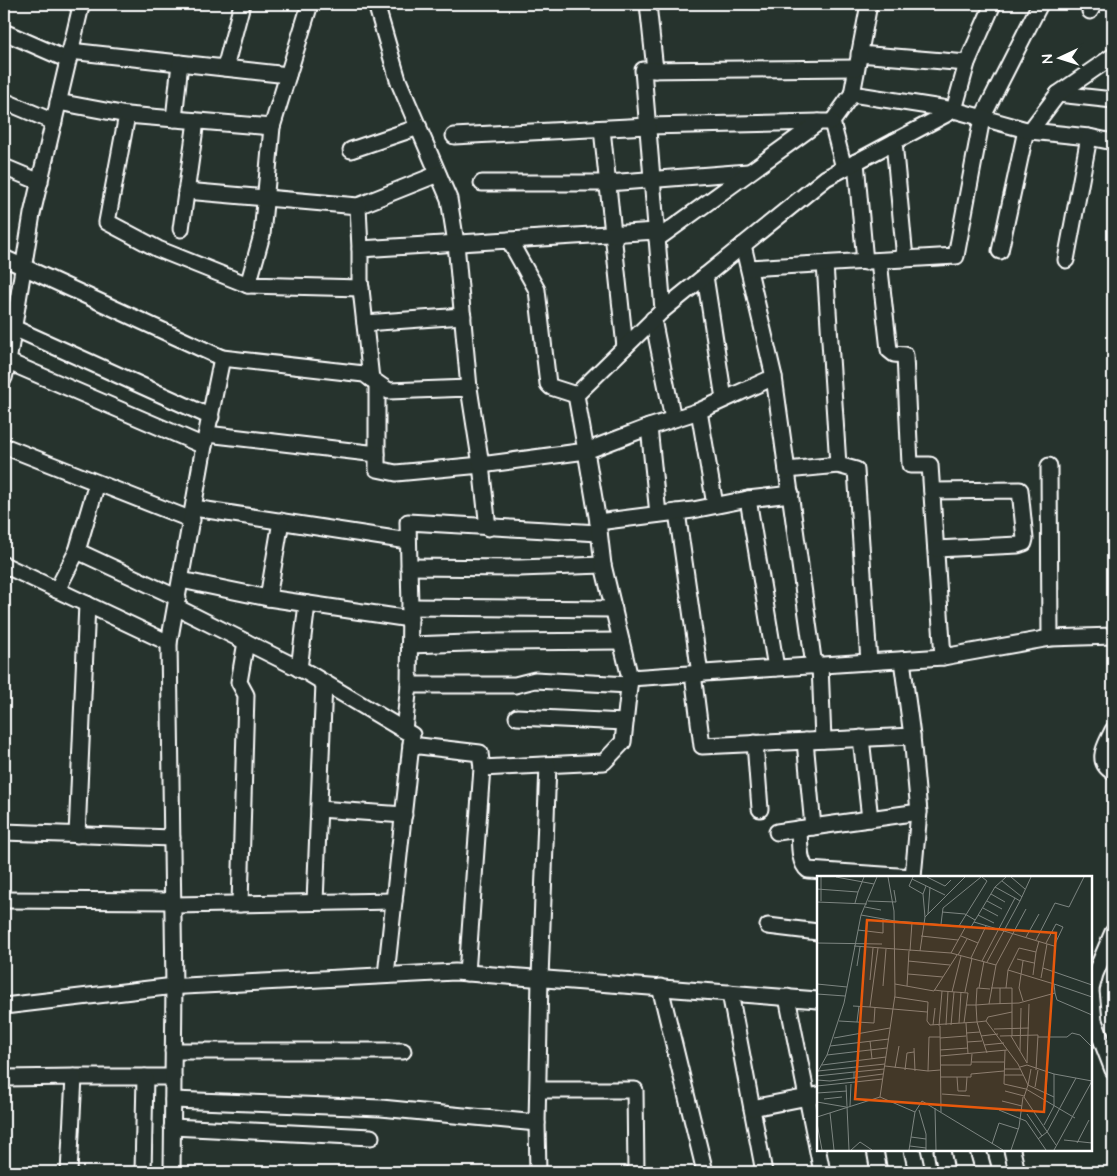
<svg xmlns="http://www.w3.org/2000/svg" width="1117" height="1176" font-family="'Architects Daughter',sans-serif">
	<style>
		.lines { fill: none; stroke-linecap: round; stroke-linejoin: round }
		.minor-casing { stroke: #fff; stroke-width: 19 }
		.minor { stroke: #26332d; stroke-width: 15 }
		.inset-road { fill: none; stroke: #7d8581; stroke-width: 1 }
		.view { fill: #e8590c; fill-opacity: 0.15; stroke: #e8590c; stroke-width: 2.5 }
		.inset-edge { fill: none; stroke: #fff; stroke-width: 2.5 }
	</style>
	<rect width="100%" height="100%" fill="#26332d"/>
	<filter id="ink" filterUnits="userSpaceOnUse"><feTurbulence type="fractalNoise" baseFrequency=".02" numOctaves="2"/><feDisplacementMap in="SourceGraphic" scale="10" xChannelSelector="R" yChannelSelector="G"/><feConvolveMatrix kernelMatrix="1 2 1 2 8 2 1 2 1" color-interpolation-filters="sRGB"/></filter>
	<g filter="url(#ink)">
		<g class="lines">
			<defs>
				<g id="minor">
					<polyline points="310,4 272,127 262,235 248,285 361,288"/>
					<polyline points="376,4 398,80 449,199 456,243 469,388"/>
					<polyline points="648,4 655,70"/>
					<polyline points="1090,11 1094,4"/>
					<polyline points="4,32 68,60"/>
					<polyline points="70,51 288,75"/>
					<polyline points="859,54 967,63"/>
					<polyline points="225,68 242,4"/>
					<polyline points="852,94 954,110 967,63 993,4"/>
					<polyline points="1058,94 1113,100"/>
					<polyline points="4,101 54,122"/>
					<polyline points="58,102 127,115 107,222 158,249 248,285"/>
					<polyline points="127,115 272,127"/>
					<polyline points="174,119 180,63"/>
					<polyline points="602,129 625,347"/>
					<polyline points="1030,131 1089,137 1113,142"/>
					<polyline points="454,136 648,126 819,122"/>
					<polyline points="894,142 905,259"/>
					<polyline points="351,150 419,127"/>
					<polyline points="856,162 865,262"/>
					<polyline points="4,167 40,182"/>
					<polyline points="844,168 832,122 852,94 869,4"/>
					<polyline points="482,183 608,183 748,172"/>
					<polyline points="186,191 358,206 438,174"/>
					<polyline points="358,206 360,249"/>
					<polyline points="181,229 196,121"/>
					<polyline points="657,239 819,122 832,122"/>
					<polyline points="509,240 657,231"/>
					<polyline points="743,245 774,377 814,666"/>
					<polyline points="1000,251 1026,130"/>
					<polyline points="4,258 222,358"/>
					<polyline points="1066,260 1089,137"/>
					<polyline points="879,261 889,350 894,354 905,355 910,465 930,465 943,657"/>
					<polyline points="825,264 838,465"/>
					<polyline points="749,268 956,256 982,118 1040,4"/>
					<polyline points="705,276 724,399"/>
					<polyline points="663,310 643,70 856,68"/>
					<polyline points="653,319 673,419"/>
					<polyline points="365,323 463,316"/>
					<polyline points="5,324 211,417"/>
					<polyline points="4,360 204,446"/>
					<polyline points="4,378 8,362 32,214 81,6 76,4"/>
					<polyline points="371,379 360,280 360,249 509,240 537,290 548,384 551,387 576,395"/>
					<polyline points="377,383 377,469 396,473 481,465 488,528"/>
					<polyline points="699,411 715,505"/>
					<polyline points="207,434 377,454"/>
					<polyline points="4,446 192,520"/>
					<polyline points="1049,466 1050,638"/>
					<polyline points="787,470 838,465 856,470 869,662"/>
					<polyline points="932,491 1020,490 1025,539 1024,543 1018,545 936,549"/>
					<polyline points="748,499 776,668"/>
					<polyline points="194,508 408,541"/>
					<polyline points="677,512 700,674"/>
					<polyline points="658,514 649,427 699,411 774,377"/>
					<polyline points="598,522 693,510 748,499 791,494"/>
					<polyline points="77,551 178,598"/>
					<polyline points="4,565 169,643"/>
					<polyline points="409,567 519,568 603,565"/>
					<polyline points="181,580 268,598 410,619"/>
					<polyline points="57,590 77,551 97,483"/>
					<polyline points="268,598 281,521"/>
					<polyline points="176,607 308,673 412,735 386,975"/>
					<polyline points="410,607 614,609"/>
					<polyline points="409,645 497,642 621,641"/>
					<polyline points="820,665 823,740"/>
					<polyline points="299,669 307,604"/>
					<polyline points="693,674 702,746 912,736 902,660"/>
					<polyline points="630,678 943,657 1050,638 1113,636"/>
					<polyline points="409,685 410,607 408,522 599,533"/>
					<polyline points="517,717 625,722"/>
					<polyline points="404,730 409,685 515,685 535,680 629,685"/>
					<path d="M1113 730C1106 745 1094 761 1113 772"/>
					<polyline points="912,736 919,812 913,877"/>
					<polyline points="861,738 870,819"/>
					<polyline points="805,741 813,827"/>
					<polyline points="755,743 760,809"/>
					<polyline points="411,745 480,753 482,768"/>
					<polyline points="319,809 404,815"/>
					<path d="M799 829C800 842 798 862 808 870L913 877"/>
					<polyline points="4,832 172,838"/>
					<polyline points="777,832 919,812"/>
					<polyline points="77,835 87,604"/>
					<polyline points="4,900 173,901"/>
					<polyline points="315,902 324,683"/>
					<polyline points="240,904 246,695 239,682 246,642"/>
					<polyline points="173,905 394,901"/>
					<polyline points="768,926 818,932"/>
					<polyline points="467,973 482,768 604,762 623,742 630,678 603,565 598,522 586,451 649,427"/>
					<polyline points="660,987 705,1172"/>
					<polyline points="1091,989 1095,974 1113,932"/>
					<polyline points="1091,991 1094,1021 1113,1070"/>
					<polyline points="730,993 764,1172"/>
					<polyline points="787,997 822,1172"/>
					<polyline points="4,1006 166,987 455,972 818,1000"/>
					<polyline points="173,1051 403,1051"/>
					<polyline points="74,1077 173,1077"/>
					<polyline points="4,1078 74,1077 69,1172"/>
					<polyline points="538,1090 635,1090 636,1172"/>
					<polyline points="173,1100 381,1108 537,1123 540,978 548,765"/>
					<polyline points="752,1108 818,1095"/>
					<polyline points="537,1123 538,1172"/>
					<polyline points="172,1127 371,1137"/>
					<polyline points="875,1150 879,1172"/>
					<polyline points="912,1150 917,1172"/>
					<polyline points="942,1150 946,1172"/>
					<polyline points="978,1150 984,1172"/>
					<polyline points="1012,1150 1017,1172"/>
					<polyline points="143,1172 145,1077"/>
					<polyline points="172,1172 174,986 169,643 204,446 222,358 364,374 389,391 469,388 481,465 586,451 576,395 663,310 826,178 954,110 1030,131 1058,94 1113,56"/>
				</g>
			</defs>
			<use href="#minor" class="minor-casing"/>
			<use href="#minor" class="minor"/>
		</g>
	</g>
	<g transform="translate(817 876)">
		<rect width="275" height="275" fill="#26332d"/>
		<path class="inset-road" d="M19 1 57 8M96 1 92 10 106 18M110 1 128 10 134 4M194 1 208 13M95 3 128 19M185 5 205 21M0 13 41 16 38 27M41 16 47 1M174 18 188 26M4 25V1M51 25 79 26 77 14M170 25 185 33M203 25 214 1M0 26 50 28M48 31 64 34M166 32 181 40M125 36 148 38 158 44M111 38 113 11M44 39 78 45 154 51 178 11 189 1M161 39 177 47M108 41 106 18 109 10M157 46 237 70 246 51 239 48 229 67M124 48 126 32 164 1M142 50 170 5 165 1M41 54 66 57V43M104 60 141 64M144 60 161 67M209 61 222 38M219 64 238 27 252 31 267 1M0 67 65 68M37 70 134 77 179 89 172 128 159 129 160 146 169 145 201 188 211 209 207 221 239 269M61 72 53 131 110 136M93 75 95 46M103 75 108 41 148 1M134 77 149 50M141 79 150 63M154 82 169 50M200 83 217 87M91 85 133 89M165 85 198 22 178 11M170 86 203 25 198 22M179 89 209 33M40 90 43 71M226 92 275 109M191 94 202 72 219 76 222 65M91 98 126 101M216 99 219 76M224 102 230 68M53 104 56 72M0 108 30 111M78 108 117 115 140 79M237 108 275 121M66 110 69 73M90 110 92 75M162 112 167 85M183 112V128M117 114 125 115 122 150M125 115 151 117 147 147M135 116 144 80M148 116 155 82M238 117 240 124 275 139M0 118 28 120M78 121 111 126 110 145 113 149 160 146 163 156M206 125 202 112 206 85M172 128 202 127 238 117 237 108 191 94 189 112M149 129H159L160 112 173 113M36 130 53 131M22 145 57 147 58 131M169 145 171 141 195 136V112H174M40 146 42 130M142 147 144 116M149 147 151 178M116 149 118 132M129 149 131 115M134 149 137 116M123 150 124 236M177 153 212 152M149 157 163 156 170 177M164 160 181 158M183 160 221 159 219 194M194 160 210 187M195 160V136M221 161H250L255 157 263 159 275 171M17 162 73 152M123 162 149 160M53 165 55 183M150 166 165 165M167 169 187 167M13 170 72 163M97 172 98 195M123 174 151 172M188 174 187 208 209 213 258 242M203 175 204 132M10 179 70 172M123 180 190 174M155 186H187M210 187 212 128M5 189 69 181M123 189H154L155 178M68 190 111 195M203 191 210 189 237 198M78 192 82 170M187 193H203M214 193 211 209 237 221M88 194 90 177 97 176M123 194 111 195 112 161H123M1 195 68 188M37 196 67 193M0 197 10 179 27 127 44 39 60 1M187 199H206M0 200 37 196V203M123 201H154V198L187 195M140 201 141 215H149L150 201M0 204 13 205 66 198M29 209 32 274M0 210 66 203M218 211 221 194M188 215 207 220M0 217 30 215M229 217 230 197M125 218 153 220M63 221 78 119 77 35 71 1M7 223 25 221M185 225 205 230M0 226 29 231M33 230 34 208M118 232 119 274M102 234 109 258V274M182 234 209 245 229 274M13 237 17 274M210 238 225 260M0 241 63 221 98 236 105 225 186 274M0 247 5 274M227 249 237 230V198L275 205M94 261 109 263M221 263 230 256 259 202M247 264 275 267M260 267 272 244M175 268 182 247 201 253M93 270 109 272M34 274 43 266 55 274M92 274 98 236M194 274 202 251 206 221M237 274 275 205"/>
		<path class="view" d="M50 44 239 57 227 236 38 223Z"/>
		<rect width="275" height="275" class="inset-edge"/>
	</g>
	<rect width="1117" height="1176" fill="none" stroke="#26332d" stroke-width="20"/>
	<rect x="10" y="10" width="1097" height="1156" fill="none" stroke="#fff" stroke-width="2" filter="url(#ink)"/>
	<g transform="translate(1060 58) rotate(266)" stroke="#26332d" stroke-width="4" paint-order="stroke">
	<path d="M0-4L9 19L0 12L-9 19Z" fill="#ffffff"/>
	<text y="-8" font-size="14" font-weight="bold" text-anchor="middle" fill="#ffffff">N</text>
	</g>
</svg>
